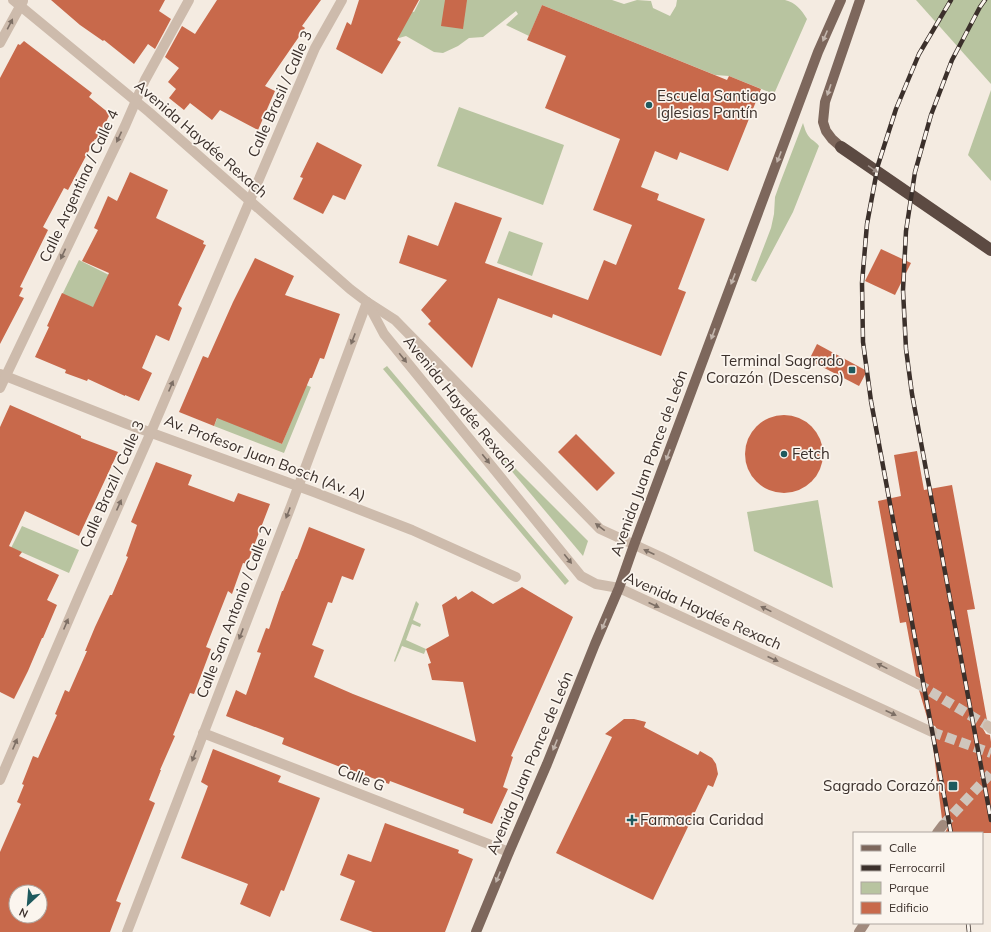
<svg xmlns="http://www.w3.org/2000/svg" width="991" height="932" font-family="Mulish,sans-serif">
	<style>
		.green { fill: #b8c4a0 }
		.building { fill: #c8694b; fill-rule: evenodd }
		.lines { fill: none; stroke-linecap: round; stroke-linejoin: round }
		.minor-tunnel { stroke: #cfc6bd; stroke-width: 10; stroke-dasharray: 10 5; stroke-linecap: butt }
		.secondary-tunnel { stroke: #cfc6bd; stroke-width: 10; stroke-dasharray: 10 5; stroke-linecap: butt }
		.minor { stroke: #cdbbac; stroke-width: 10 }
		.secondary { stroke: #a18a7d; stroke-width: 10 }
		.primary { stroke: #7d675c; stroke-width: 10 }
		.motorway { stroke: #5c4a42; stroke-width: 12 }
		.rail-casing { stroke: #3b302b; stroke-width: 4.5 }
		.rail { stroke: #fbf5ee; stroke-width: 3; stroke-dasharray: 9; stroke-linecap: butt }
		.oneway { fill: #7d6f65 }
		.oneway2 { fill: #c2b5ac }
		.oneway3 { fill: #9c8e87 }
		.poi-dot { fill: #1f5a5e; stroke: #fbf5ee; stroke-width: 1.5 }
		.labels { text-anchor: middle; stroke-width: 3.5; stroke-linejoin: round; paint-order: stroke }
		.street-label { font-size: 15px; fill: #3b302b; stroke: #fbf5ee }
		.poi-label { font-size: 15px; fill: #3b302b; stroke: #fbf5ee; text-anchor: start }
	</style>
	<rect width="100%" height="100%" fill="#f4ebe1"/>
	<g class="green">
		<path d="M420 0H612L624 4 637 0 651 1 653 8 670 16 676 6 677 0H785C796 3 801 9 807 19L774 94 729 76 715 75 542 5 529 36 506 25 518 14 516 11 483 37 469 38 458 46 443 53 434 52 406 36 399 38 396 33 407 10 414 12Z"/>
		<polygon points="916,0 991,0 991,84"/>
		<polygon points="991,90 991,181 968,155"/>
		<polygon points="459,107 564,145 543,205 437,166"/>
		<path d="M803 123C805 129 806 134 811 139 814 141 817 143 819 146L793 212 756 282 751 280 771 228 774 214 775 197 780 183Z"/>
		<polygon points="509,231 543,243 532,276 497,263"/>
		<polygon points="79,260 129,285 113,318 62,295"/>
		<polygon points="387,366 569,581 565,585 383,369"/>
		<polygon points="306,385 311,387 284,453 214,426 228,393 246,429 282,444"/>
		<polygon points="506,459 588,541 583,556 504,462"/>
		<polygon points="818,500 833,588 754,551 747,512"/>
		<polygon points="22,526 79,550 69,573 12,548 11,548"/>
		<polygon points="416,601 419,604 413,620 421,624 420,627 412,624 406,640 426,649 424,654 402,646 395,662 394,661"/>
	</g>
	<g class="building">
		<polygon points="51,0 165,0 159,11 171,19 155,49 148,44 134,64 104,40 103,41 80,25"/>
		<polygon points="217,0 321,0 302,26 305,28 265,86 275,91 258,130 220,110 212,120 190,103 184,110 169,98 176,89 168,82 179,68 165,57 182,26 195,34"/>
		<polygon points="359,0 419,0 397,40 401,42 382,74 336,49 347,22 351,25"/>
		<polygon points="445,0 467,0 463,29 441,26"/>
		<polygon points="542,5 727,80 729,76 761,89 728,171 680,152 677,160 655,151 641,187 659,194 657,200 705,219 678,289 686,292 661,356 553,314 552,318 498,298 472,368 428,324 431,321 421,310 447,280 399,263 408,235 438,246 455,202 502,218 485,263 588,300 604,260 616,265 632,225 593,210 620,139 545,108 566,56 527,40"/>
		<polygon points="24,41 92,93 89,97 110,114 97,140 95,139 68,190 64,188 43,227 48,230 20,287 23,288 19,296 24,298 0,344 0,78 18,44 20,45"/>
		<polygon points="317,142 362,165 345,200 333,195 323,214 293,199 303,178 300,177"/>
		<polygon points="130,172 168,190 156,218 204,241 203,244 206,245 178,305 182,308 169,341 156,335 142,368 152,373 139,401 125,395 125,396 88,379 87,381 65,373 66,370 35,357 49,327 47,326 62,293 93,307 109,273 82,261 98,230 94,228 108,196 117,201"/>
		<polygon points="881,249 911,263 895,295 865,281"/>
		<polygon points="255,258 294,276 285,295 340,314 324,359 320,358 312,378 310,378 282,444 217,418 214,426 179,412 203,356 208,358 233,302"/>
		<polygon points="817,344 867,371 859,386 809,360"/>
		<polygon points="10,405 81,436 81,438 118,452 79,536 25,511 9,546 22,552 19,556 59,575 47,600 57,605 43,638 42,638 28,671 14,699 0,692 0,427"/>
		<circle cx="784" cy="454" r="39"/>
		<polygon points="576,434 615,473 597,491 558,452"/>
		<polygon points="917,451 924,490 952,485 975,609 967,610 987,720 983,722 982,727 986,734 990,735 991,742 991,833 945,833 949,825 947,820 942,819 932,738 935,737 938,735 938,731 935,726 929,724 919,690 924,687 924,683 923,680 916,676 906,622 900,623 878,501 901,496 894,455"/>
		<path d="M156 462 192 475 188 485 234 502 238 493 270 504 247 564 243 563 232 594 228 591 206 647 211 649 194 694 190 693 173 735 175 736 160 770H161L149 800 155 803 116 901 121 903 110 932H0V852L21 804 17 802 24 785 22 784 33 756 38 758 57 715 55 714 65 690 69 692 87 651H85L95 627 110 595H112L128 557 126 556 137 525 131 522ZM16 892H40V916H16Z"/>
		<polygon points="309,527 365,549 353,580 342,576 332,603 328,602 312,645 324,650 314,677 353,694 476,742 463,682 432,680 428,664 431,663 426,649 449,636 442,605 456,596 458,600 472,591 493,604 522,587 573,617 511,756 513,757 503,787 508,789 492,824 463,813 464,809 390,781 389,784 364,775 363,776 282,744 284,738 226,716 236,690 246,695 261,653 257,652 266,628 269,629 282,591 283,591 296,559 297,559"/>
		<polygon points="624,719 634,719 646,722 644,727 698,755 700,751 712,758 716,764 718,774 713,787 708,785 653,900 556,853 612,737 605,734"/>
		<polygon points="213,749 281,776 278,782 320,798 284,891 281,890 270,917 240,904 248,884 181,858 208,786 201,782"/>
		<polygon points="385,823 459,850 458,853 473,859 445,932 373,932 340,920 355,881 340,875 348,854 371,862"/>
	</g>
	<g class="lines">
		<g class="minor-tunnel">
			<polyline points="918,684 988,726"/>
			<polyline points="932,732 991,753"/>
		</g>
		<polyline class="secondary-tunnel" points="943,825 991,773"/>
		<g class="minor">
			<polyline points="13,0 149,112 350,289 367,302 395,320 600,529 661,557 918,684"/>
			<polyline points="0,43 23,1"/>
			<polyline points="367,302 384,334 581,576 596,584 619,588 932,732"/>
			<polyline points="0,374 127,424 314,492 412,530 516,577"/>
			<polyline points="0,388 125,126 145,80 189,0"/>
			<polyline points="988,726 991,729"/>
			<polyline points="203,733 509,852"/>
			<polyline points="0,780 78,598 151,432 315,48 342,0"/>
			<polyline points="127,932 291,506 367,302"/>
		</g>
		<g class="secondary">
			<polyline points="937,833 943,825"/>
			<polyline points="859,932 865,923"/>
		</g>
		<g class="primary">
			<polyline points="841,147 832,139 826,131 823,122 825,102 860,0"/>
			<polyline points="476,932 509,852 547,764 595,644 619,588 634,545 818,52 841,0"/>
		</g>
		<polyline class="motorway" points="841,147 991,250"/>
		<defs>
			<g id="rail">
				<polyline points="985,0 980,7 952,60 931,115 915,172 906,231 903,290 906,349 912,394 991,820"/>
				<polyline points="951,833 871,401 863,342 862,283 867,224 878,165 896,109 919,54 951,0"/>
				<polyline points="968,923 969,932"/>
			</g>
		</defs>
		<use href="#rail" class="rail-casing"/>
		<use href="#rail" class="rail"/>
	</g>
	<defs><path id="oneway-solid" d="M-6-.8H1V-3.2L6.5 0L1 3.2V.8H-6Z"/></defs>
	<g class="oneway">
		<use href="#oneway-solid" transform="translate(10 24) rotate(-63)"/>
		<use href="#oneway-solid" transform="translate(119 137) rotate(115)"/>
		<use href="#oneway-solid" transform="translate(63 254) rotate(115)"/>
		<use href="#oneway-solid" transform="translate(353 339) rotate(111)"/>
		<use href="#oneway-solid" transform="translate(403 358) rotate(51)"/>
		<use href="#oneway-solid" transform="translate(171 386) rotate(-67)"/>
		<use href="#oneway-solid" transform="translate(486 459) rotate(51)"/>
		<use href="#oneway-solid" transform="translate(119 505) rotate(-66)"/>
		<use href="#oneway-solid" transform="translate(288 513) rotate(111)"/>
		<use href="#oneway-solid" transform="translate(600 527) rotate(-143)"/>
		<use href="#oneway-solid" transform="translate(649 552) rotate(-156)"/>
		<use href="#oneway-solid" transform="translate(568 559) rotate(51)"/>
		<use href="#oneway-solid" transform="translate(654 605) rotate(25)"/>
		<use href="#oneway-solid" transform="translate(766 609) rotate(-154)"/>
		<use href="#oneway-solid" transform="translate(66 624) rotate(-67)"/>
		<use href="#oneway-solid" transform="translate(241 634) rotate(111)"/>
		<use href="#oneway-solid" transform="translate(773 659) rotate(25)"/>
		<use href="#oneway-solid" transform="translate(882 666) rotate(-154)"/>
		<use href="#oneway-solid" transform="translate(891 713) rotate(25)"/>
		<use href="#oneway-solid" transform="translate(15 744) rotate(-67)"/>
		<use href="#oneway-solid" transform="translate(194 756) rotate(111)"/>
	</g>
	<g class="oneway2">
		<use href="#oneway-solid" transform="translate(825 36) rotate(113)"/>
		<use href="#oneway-solid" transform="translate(829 90) rotate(109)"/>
		<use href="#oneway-solid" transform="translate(779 157) rotate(111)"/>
		<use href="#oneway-solid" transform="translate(733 279) rotate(111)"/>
		<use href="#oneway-solid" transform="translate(713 334) rotate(110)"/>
		<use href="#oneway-solid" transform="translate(668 455) rotate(111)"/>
		<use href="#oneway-solid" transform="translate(604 624) rotate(113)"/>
		<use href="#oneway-solid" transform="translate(555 745) rotate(112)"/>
		<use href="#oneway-solid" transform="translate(498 877) rotate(112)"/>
	</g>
	<use class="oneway3" href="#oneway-solid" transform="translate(873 169) rotate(34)"/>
	<g class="poi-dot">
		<circle cx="649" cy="105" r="4"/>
		<rect x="848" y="366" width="8" height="8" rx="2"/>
		<circle cx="784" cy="454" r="4"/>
		<rect x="948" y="781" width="10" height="10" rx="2"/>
		<path d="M630 814h4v4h4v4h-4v4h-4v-4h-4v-4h4z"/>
	</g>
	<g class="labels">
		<g class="street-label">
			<text transform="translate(280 94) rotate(-66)" y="5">Calle Brasil / Calle 3</text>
			<text transform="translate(201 139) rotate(41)" y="5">Avenida Haydée Rexach</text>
			<text transform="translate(79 186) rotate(-65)" y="5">Calle Argentina / Calle 4</text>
			<text transform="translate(460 404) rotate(51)" y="5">Avenida Haydée Rexach</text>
			<text transform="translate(265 458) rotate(21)" y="5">Av. Profesor Juan Bosch (Av. A)</text>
			<text transform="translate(649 463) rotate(-70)" y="5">Avenida Juan Ponce de León</text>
			<text transform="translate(112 484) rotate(-66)" y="5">Calle Brazil / Calle 3</text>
			<text transform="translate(703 611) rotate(24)" y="5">Avenida Haydée Rexach</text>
			<text transform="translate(234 612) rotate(-69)" y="5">Calle San Antonio / Calle 2</text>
			<text transform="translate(530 763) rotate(-67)" y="5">Avenida Juan Ponce de León</text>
			<text transform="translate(361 778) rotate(21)" y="5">Calle G</text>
		</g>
		<g class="poi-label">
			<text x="657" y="101">Escuela Santiago<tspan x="657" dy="17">Iglesias Pantín</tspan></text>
			<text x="844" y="366" text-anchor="end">Terminal Sagrado<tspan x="844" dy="17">Corazón (Descenso)</tspan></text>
			<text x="792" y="459">Fetch</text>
			<text x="944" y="791" text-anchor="end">Sagrado Corazón</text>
			<text x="640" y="825">Farmacia Caridad</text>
		</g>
	</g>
	<rect x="853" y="832" width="130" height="92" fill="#fbf5ee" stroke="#aea6a0"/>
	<rect x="861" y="845" width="20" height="6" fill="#7d675c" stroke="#aea6a0"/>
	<text x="889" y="852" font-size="12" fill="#3b302b">Calle</text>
	<rect x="861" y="865" width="20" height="6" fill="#3b302b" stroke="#aea6a0"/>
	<text x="889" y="872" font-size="12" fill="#3b302b">Ferrocarril</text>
	<rect x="861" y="882" width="20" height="12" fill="#b8c4a0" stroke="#aea6a0"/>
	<text x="889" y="892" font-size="12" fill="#3b302b">Parque</text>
	<rect x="861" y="902" width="20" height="12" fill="#c8694b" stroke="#aea6a0"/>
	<text x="889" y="912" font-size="12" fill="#3b302b">Edificio</text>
	<g transform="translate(28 904) rotate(206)"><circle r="19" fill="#fbf5ee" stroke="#aea6a0"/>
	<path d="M0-3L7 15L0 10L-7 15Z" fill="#1f5a5e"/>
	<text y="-6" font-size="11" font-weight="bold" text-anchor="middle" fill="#3b302b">N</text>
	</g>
</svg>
